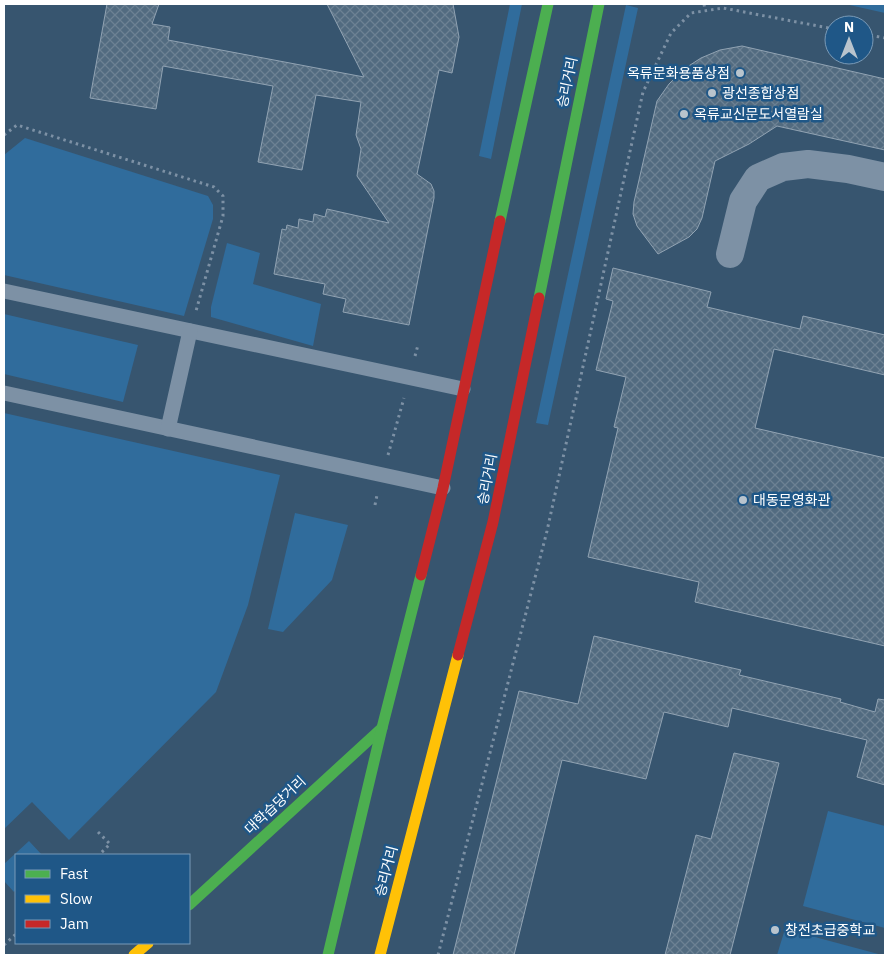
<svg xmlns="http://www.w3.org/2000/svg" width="889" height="959" font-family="'IBM Plex Sans','Noto Sans KR',sans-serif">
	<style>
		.green { fill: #306c9c }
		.building { fill: url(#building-cross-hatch); stroke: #91a3b3 }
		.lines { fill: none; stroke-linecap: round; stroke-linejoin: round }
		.path { stroke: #7d91a5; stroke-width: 3; stroke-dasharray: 2.5 4; stroke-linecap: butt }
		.lane { stroke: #7d91a5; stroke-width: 15 }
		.street { stroke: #7d91a5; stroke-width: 28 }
		.fast { stroke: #4caf50; stroke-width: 11 }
		.slow { stroke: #ffc107; stroke-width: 11 }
		.jam { stroke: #c62828; stroke-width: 11 }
		.poi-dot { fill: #b9c4cd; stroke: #1f5787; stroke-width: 2 }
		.labels { text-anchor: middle; stroke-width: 5; stroke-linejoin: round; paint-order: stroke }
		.poi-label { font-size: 14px; fill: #fff; stroke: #1f5787; text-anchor: start }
		.street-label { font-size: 14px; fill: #fff; stroke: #1f5787 }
	</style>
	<defs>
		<pattern id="building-cross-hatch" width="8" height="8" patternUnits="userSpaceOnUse" patternTransform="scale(1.25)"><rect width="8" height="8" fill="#526b80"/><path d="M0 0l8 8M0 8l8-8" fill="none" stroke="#6c8193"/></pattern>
	</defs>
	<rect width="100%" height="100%" fill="#37556f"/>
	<g class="green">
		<polygon points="510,4 522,4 491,159 479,156"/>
		<polygon points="845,4 885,4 885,13"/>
		<polygon points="626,5 638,8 548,425 536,423"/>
		<polygon points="25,138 208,196 213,205 213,219 184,316 4,275 4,155"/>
		<polygon points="227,243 260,253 253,284 321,304 313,346 211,317 211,307"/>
		<polygon points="4,314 138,345 123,402 4,374"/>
		<polygon points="4,413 280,475 248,605 216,692 69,840 32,802 4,829"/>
		<polygon points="295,513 348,525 332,580 283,632 268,629"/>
		<polygon points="828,811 885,826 885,928 803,906"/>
		<polygon points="29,841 42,855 16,855 16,889 14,892 4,881 4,864"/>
		<polygon points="785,929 882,955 777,955"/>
	</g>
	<g class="building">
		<polygon points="107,4 159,4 152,24 170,27 168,40 364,77 327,4 453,4 459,37 452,73 439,70 417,174 431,184 434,191 434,198 409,325 343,312 346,299 323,294 325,284 274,274 282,229 286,230 287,225 298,228 299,219 313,222 314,214 325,217 327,209 389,223 357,176 361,149 356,135 361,102 316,95 302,170 258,162 273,86 163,66 156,109 90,98"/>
		<polygon points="742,46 885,79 885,150 777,126 749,144 715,161 702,218 697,229 689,237 658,254 637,226 633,214 634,202 657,101 669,84 684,69 701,58 720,50"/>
		<polygon points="613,268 711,292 707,307 800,329 803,316 885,335 885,375 774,349 755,428 885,458 885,646 695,602 699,582 588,557 618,428 614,427 626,377 596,370 613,301 606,299"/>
		<polygon points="594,636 741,670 739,675 841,699 840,702 875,712 878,699 885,700 885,785 857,777 867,740 732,708 728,727 664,712 646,779 562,760 514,955 453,955 519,691 578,704"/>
		<polygon points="734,753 779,763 730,955 665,955 696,835 711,839"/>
	</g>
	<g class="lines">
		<g class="path">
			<polyline points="704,4 705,10"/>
			<polyline points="864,34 885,38"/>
			<polyline points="4,135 17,125 214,187 223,196 223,216 196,311"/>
			<polyline points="415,356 418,345"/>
			<polyline points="388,455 404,398"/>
			<polyline points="375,505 377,495"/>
			<polyline points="98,832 110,844 99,855"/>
			<polyline points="4,945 16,934"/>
			<polyline points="438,955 547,531 643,92 671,33 691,13 723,8 834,29"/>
		</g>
		<g class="lane">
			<polyline points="4,291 463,389"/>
			<polyline points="4,393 443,488"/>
			<polyline points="168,429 190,331"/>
		</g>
		<polyline class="street" points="730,254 743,201 758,178 783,167 808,164 848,169 885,177"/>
		<g class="fast">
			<polyline points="500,221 548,4"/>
			<polyline points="539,298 599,4"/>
			<polyline points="189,905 382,728"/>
			<polyline points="328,955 382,728 421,575"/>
		</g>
		<g class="slow">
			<polyline points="134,955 148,943"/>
			<polyline points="380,955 458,655"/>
		</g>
		<g class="jam">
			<polyline points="421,575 443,488 500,221"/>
			<polyline points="458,655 493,522 539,298"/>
		</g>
	</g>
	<g class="poi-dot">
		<circle cx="740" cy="73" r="5"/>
		<circle cx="712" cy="93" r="5"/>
		<circle cx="684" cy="114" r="5"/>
		<circle cx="743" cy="500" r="5"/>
		<circle cx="775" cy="930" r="5"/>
	</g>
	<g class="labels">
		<g class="poi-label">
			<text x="730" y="78" text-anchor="end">옥류문화용품상점</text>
			<text x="722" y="98">광선종합상점</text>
			<text x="694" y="119">옥류교신문도서열람실</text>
			<text x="753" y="505">대동문영화관</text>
			<text x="785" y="935">창전초급중학교</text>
		</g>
		<g class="street-label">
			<text transform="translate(567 82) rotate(-78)" y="5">승리거리</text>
			<text transform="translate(487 479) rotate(-79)" y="5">승리거리</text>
			<text transform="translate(275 805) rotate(-43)" y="5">대학습당거리</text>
			<text transform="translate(386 871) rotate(-75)" y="5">승리거리</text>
		</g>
	</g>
	<rect width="889" height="959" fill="none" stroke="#ffffff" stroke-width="10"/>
	<rect x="15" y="854" width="175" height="90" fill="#1f5787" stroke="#799ab7"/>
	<rect x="25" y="870" width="25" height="8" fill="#4caf50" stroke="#799ab7"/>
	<text x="60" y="879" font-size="15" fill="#ffffff">Fast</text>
	<rect x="25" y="895" width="25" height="8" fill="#ffc107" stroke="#799ab7"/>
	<text x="60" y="904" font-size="15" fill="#ffffff">Slow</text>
	<rect x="25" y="920" width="25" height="8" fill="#c62828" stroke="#799ab7"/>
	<text x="60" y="929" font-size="15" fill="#ffffff">Jam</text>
	<g transform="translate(849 40)"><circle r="24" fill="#1f5787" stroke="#799ab7"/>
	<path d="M0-4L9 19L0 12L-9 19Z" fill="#b9c4cd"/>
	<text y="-8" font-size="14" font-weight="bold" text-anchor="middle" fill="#ffffff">N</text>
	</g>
</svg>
